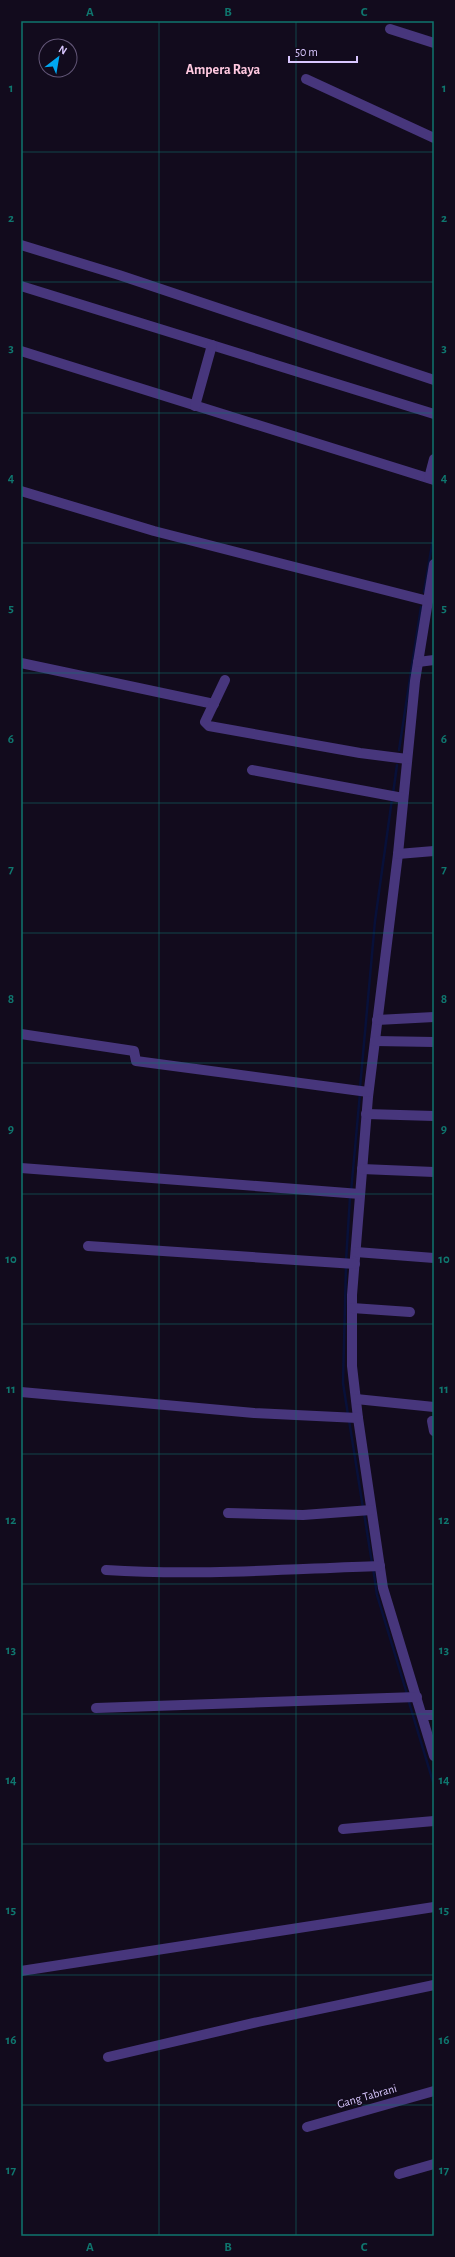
<svg xmlns="http://www.w3.org/2000/svg" width="455" height="2257" font-family="'Alegreya Sans',sans-serif">
	<style>
		.lines { fill: none; stroke-linecap: round; stroke-linejoin: round }
		.stream { stroke: #081039; stroke-width: 2.5 }
		.minor { stroke: #47367c; stroke-width: 10 }
		.grid { fill: none; stroke: #0f766e; stroke-width: 1; stroke-opacity: 0.55 }
		.labels { text-anchor: middle; stroke-width: 3.5; stroke-linejoin: round; paint-order: stroke }
		.street-label { font-size: 12px; fill: #d9c7ff; stroke: #120b1d }
		.quarter-label { font-size: 14px; font-weight: bold; fill: #ffc9e0; stroke: #120b1d }
		.neatline { fill: none; stroke: #0f766e; stroke-width: 1.5 }
		.grid-label { font-size: 13px; text-anchor: middle; font-weight: bold; fill: #0f766e }
	</style>
	<rect width="100%" height="100%" fill="#120b1d"/>
	<g class="lines">
		<g class="stream">
			<polyline points="424,592 434,533"/>
			<polyline points="399,750 421,607"/>
			<polyline points="393,794 397,765"/>
			<polyline points="360,1088 375,921 392,799"/>
			<polyline points="351,1192 360,1093"/>
			<polyline points="346,1261 350,1197"/>
			<polyline points="346,1266 343,1383 348,1415"/>
			<polyline points="349,1420 363,1508"/>
			<polyline points="364,1513 372,1563"/>
			<polyline points="373,1568 377,1595 407,1694"/>
			<polyline points="408,1699 434,1785"/>
		</g>
		<g class="minor">
			<polyline points="390,29 434,43"/>
			<polyline points="306,79 434,138"/>
			<polyline points="21,245 119,275 434,380"/>
			<polyline points="21,286 434,414"/>
			<polyline points="21,351 434,480"/>
			<polyline points="195,406 212,345"/>
			<polyline points="429,478 434,459"/>
			<polyline points="21,491 154,531 428,601"/>
			<polyline points="434,564 415,681 398,854 368,1097 352,1295 352,1366 358,1418 383,1588 434,1756"/>
			<polyline points="418,662 434,660"/>
			<polyline points="21,663 214,704"/>
			<polyline points="225,680 205,722 209,726 360,753 407,759"/>
			<polyline points="252,770 403,798"/>
			<polyline points="398,854 434,851"/>
			<polyline points="377,1020 434,1017"/>
			<polyline points="21,1034 134,1051 136,1061 368,1092"/>
			<polyline points="375,1041 434,1042"/>
			<polyline points="366,1114 434,1116"/>
			<polyline points="21,1168 360,1194"/>
			<polyline points="362,1169 434,1172"/>
			<polyline points="88,1246 355,1264"/>
			<polyline points="356,1252 434,1258"/>
			<polyline points="352,1308 410,1312"/>
			<polyline points="21,1392 254,1413 358,1418"/>
			<polyline points="356,1399 434,1407"/>
			<polyline points="432,1421 434,1431"/>
			<polyline points="228,1513 303,1515 371,1510"/>
			<path d="M106 1570C198 1576 288 1569 380 1566"/>
			<polyline points="96,1708 417,1697"/>
			<polyline points="423,1715 434,1715"/>
			<polyline points="343,1829 434,1821"/>
			<polyline points="21,1971 434,1907"/>
			<polyline points="108,2057 258,2022 434,1985"/>
			<polyline points="307,2127 434,2091"/>
			<polyline points="399,2174 434,2164"/>
		</g>
	</g>
	<path class="grid" d="M159 21V2236M296 21V2236M21 152H434M21 282H434M21 413H434M21 543H434M21 673H434M21 803H434M21 933H434M21 1063H434M21 1194H434M21 1324H434M21 1454H434M21 1584H434M21 1714H434M21 1844H434M21 1975H434M21 2105H434"/>
	<g class="labels">
		<g class="street-label">
			<text transform="translate(367 2096) rotate(-16)" y="4">Gang Tabrani</text>
		</g>
		<g class="quarter-label">
			<text x="223" y="74">Ampera Raya</text>
		</g>
	</g>
	<rect width="455" height="2257" fill="none" stroke="#120b1d" stroke-width="44"/>
	<g transform="translate(58 58) rotate(31)"><circle r="19" fill="#120b1d" stroke="#625677"/>
	<path d="M0-3L7 15L0 10L-7 15Z" fill="#00a8f2"/>
	<text y="-6" font-size="11" font-weight="bold" text-anchor="middle" fill="#d9c7ff">N</text>
	</g>
	<path d="M289 56v6h68v-6" fill="none" stroke="#d9c7ff" stroke-width="2"/>
	<text x="295" y="56" font-size="12" fill="#d9c7ff" stroke="#120b1d" stroke-width="3" paint-order="stroke">50 m</text>
	<rect x="22" y="22" width="411" height="2213" class="neatline"/>
	<g class="grid-label">
		<text x="90" y="16">A</text>
		<text x="228" y="16">B</text>
		<text x="364" y="16">C</text>
		<text x="11" y="92">1</text>
		<text x="444" y="92">1</text>
		<text x="11" y="222">2</text>
		<text x="444" y="222">2</text>
		<text x="11" y="352">3</text>
		<text x="444" y="352">3</text>
		<text x="11" y="482">4</text>
		<text x="444" y="482">4</text>
		<text x="11" y="612">5</text>
		<text x="444" y="612">5</text>
		<text x="11" y="743">6</text>
		<text x="444" y="743">6</text>
		<text x="11" y="873">7</text>
		<text x="444" y="873">7</text>
		<text x="11" y="1003">8</text>
		<text x="444" y="1003">8</text>
		<text x="11" y="1133">9</text>
		<text x="444" y="1133">9</text>
		<text x="11" y="1263">10</text>
		<text x="444" y="1263">10</text>
		<text x="11" y="1393">11</text>
		<text x="444" y="1393">11</text>
		<text x="11" y="1524">12</text>
		<text x="444" y="1524">12</text>
		<text x="11" y="1654">13</text>
		<text x="444" y="1654">13</text>
		<text x="11" y="1784">14</text>
		<text x="444" y="1784">14</text>
		<text x="11" y="1914">15</text>
		<text x="444" y="1914">15</text>
		<text x="11" y="2044">16</text>
		<text x="444" y="2044">16</text>
		<text x="11" y="2174">17</text>
		<text x="444" y="2174">17</text>
		<text x="90" y="2251">A</text>
		<text x="228" y="2251">B</text>
		<text x="364" y="2251">C</text>
	</g>
</svg>
